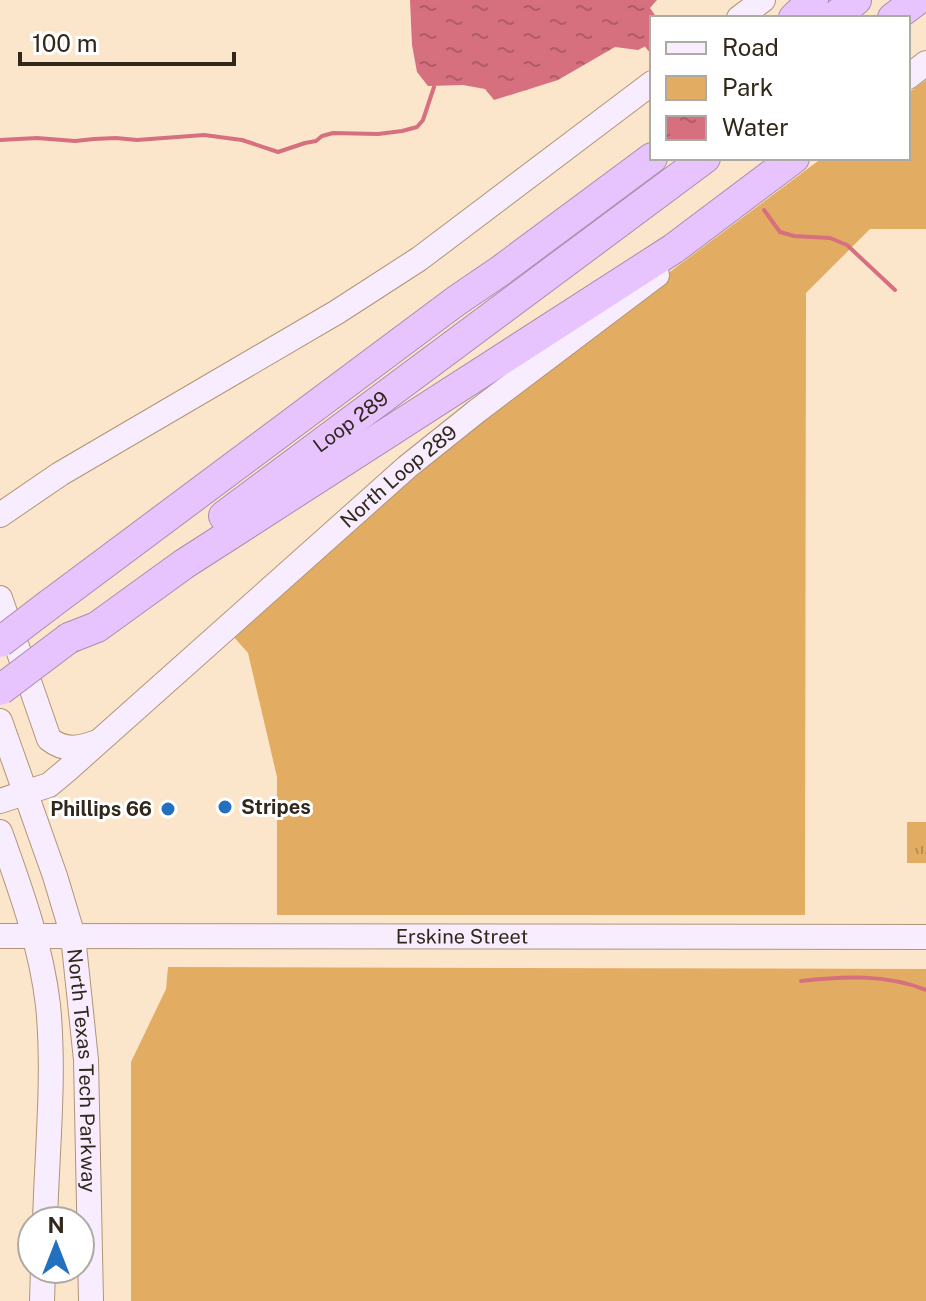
<svg xmlns="http://www.w3.org/2000/svg" width="926" height="1301" font-family="'Public Sans',sans-serif">
	<style>
		.green { fill: #e3ac63 }
		.park { fill: url(#park-tufts) }
		.water { fill: url(#water-ripples) }
		.lines { fill: none; stroke-linecap: round; stroke-linejoin: round }
		.stream { stroke: #d7707e; stroke-width: 4 }
		.secondary-casing { stroke: #af9576; stroke-width: 26 }
		.motorway-casing { stroke: #a88dae; stroke-width: 32 }
		.secondary { stroke: #f8edff; stroke-width: 24 }
		.motorway { stroke: #e8c4fe; stroke-width: 30 }
		.motorway-bridge-casing { stroke: #a88dae; stroke-width: 32; stroke-linecap: butt }
		.motorway-bridge { stroke: #e8c4fe; stroke-width: 30 }
		.poi-dot { fill: #2270bf; stroke: #fff; stroke-width: 3 }
		.labels { text-anchor: middle; stroke-width: 6; stroke-linejoin: round; paint-order: stroke }
		.street-label { font-size: 20px; fill: #31271a; stroke: #fff }
		.poi-label { font-size: 20px; font-weight: bold; fill: #31271a; stroke: #fff; text-anchor: start }
	</style>
	<defs>
		<pattern id="park-tufts" width="24" height="20" patternUnits="userSpaceOnUse" patternTransform="scale(2)"><rect width="24" height="20" fill="#e3ac63"/><path d="M3 7l-1-3M5 7V3M7 7l1-3M15 17l-1-3M17 17v-4M19 17l1-3" fill="none" stroke="#b98c51"/></pattern>
		<pattern id="water-ripples" width="26" height="14" patternUnits="userSpaceOnUse" patternTransform="scale(2)"><rect width="26" height="14" fill="#d7707e"/><path d="M2 4q2-2 4 0t4 0M15 11q2-2 4 0t4 0" fill="none" stroke="#af5c66"/></pattern>
	</defs>
	<rect width="100%" height="100%" fill="#fce6cb"/>
	<g class="green">
		<polygon points="926,80 926,229 870,229 806,293 805,915 277,915 277,777 248,653 233,636 405,478 599,325 822,158 908,158 908,93"/>
		<polygon points="168,967 926,969 926,1301 131,1301 131,1062 166,989"/>
	</g>
	<rect class="park" x="907" y="822" width="19" height="41"/>
	<polygon class="water" points="410,0 657,0 650,8 657,18 652,18 652,43 638,50 615,47 558,80 494,100 485,89 463,85 428,86 417,72 412,45"/>
	<g class="lines">
		<g class="stream">
			<polyline points="647,46 652,52"/>
			<polyline points="0,140 37,138 75,141 94,139 116,138 137,140 204,135 242,140 278,152 305,143 316,141 322,136 333,133 378,134 402,131 417,127 423,120 434,87"/>
			<polyline points="764,210 780,232 794,236 830,238 847,245 895,290"/>
			<path d="M801 981C842 976 887 974 926 990"/>
		</g>
		<defs>
			<g id="secondary">
				<polyline points="739,18 763,0"/>
				<polyline points="908,77 926,63"/>
				<polyline points="0,515 60,474 337,312 419,259 652,83"/>
				<path d="M0 598 49 739C64 751 79 749 97 742"/>
				<path id="s1" d="M0 721 55 876 73 936 86 1060 91 1301"/>
				<path id="s2" d="M0 801 49 785 67 770 407 467 477 411 657 275"/>
				<path d="M0 832C20 888 41 945 48 1005 55 1076 47 1150 45 1221"/>
				<path id="s3" d="M0 936 926 937"/>
				<polyline points="42,1301 43,1269"/>
			</g>
			<g id="motorway">
				<polyline points="794,18 813,0"/>
				<polyline points="833,18 856,0"/>
				<polyline points="893,18 917,0"/>
				<path id="s4" d="M224 516 705 158"/>
				<polyline points="50,604 456,301 500,271 652,158"/>
				<polyline points="69,638 97,627 184,564 673,249 794,158"/>
			</g>
		</defs>
		<use href="#secondary" class="secondary-casing"/>
		<use href="#motorway" class="motorway-casing"/>
		<use href="#secondary" class="secondary"/>
		<use href="#motorway" class="motorway"/>
		<defs>
			<g id="motorway-bridge">
				<polyline points="0,642 50,604"/>
				<polyline points="0,690 69,638"/>
			</g>
		</defs>
		<use href="#motorway-bridge" class="motorway-bridge-casing"/>
		<use href="#motorway-bridge" class="motorway-bridge"/>
	</g>
	<g class="poi-dot">
		<circle cx="225" cy="807" r="8"/>
		<circle cx="168" cy="809" r="8"/>
	</g>
	<g class="labels">
		<g class="street-label">
			<text dy="7" stroke="none"><textPath href="#s4" startOffset="158">Loop 289</textPath></text>
			<text dy="7" stroke="none"><textPath href="#s2" startOffset="518">North Loop 289</textPath></text>
			<text dy="7" stroke="none"><textPath href="#s3" startOffset="462">Erskine Street</textPath></text>
			<text dy="7" stroke="none"><textPath href="#s1" startOffset="362">North Texas Tech Parkway</textPath></text>
		</g>
		<g class="poi-label">
			<text x="241" y="814">Stripes</text>
			<text x="152" y="816" text-anchor="end">Phillips 66</text>
		</g>
	</g>
	<rect x="650" y="16" width="260" height="144" fill="#ffffff" stroke="#ada9a3" stroke-width="2"/>
	<rect x="666" y="42" width="40" height="12" fill="#f8edff" stroke="#ada9a3" stroke-width="2"/>
	<text x="722" y="56" font-size="24" fill="#31271a">Road</text>
	<rect x="666" y="76" width="40" height="24" fill="#e3ac63" stroke="#ada9a3" stroke-width="2"/>
	<text x="722" y="96" font-size="24" fill="#31271a">Park</text>
	<rect x="666" y="116" width="40" height="24" fill="url(#water-ripples)" stroke="#ada9a3" stroke-width="2"/>
	<text x="722" y="136" font-size="24" fill="#31271a">Water</text>
	<g transform="translate(56 1245)"><circle r="38" fill="#ffffff" stroke="#ada9a3" stroke-width="2"/>
	<path d="M0-6L14 30L0 20L-14 30Z" fill="#2270bf"/>
	<text y="-12" font-size="22" font-weight="bold" text-anchor="middle" fill="#31271a">N</text>
	</g>
	<path d="M20 52v12h214v-12" fill="none" stroke="#31271a" stroke-width="4"/>
	<text x="32" y="52" font-size="24" fill="#31271a" stroke="#ffffff" stroke-width="6" paint-order="stroke">100 m</text>
</svg>
